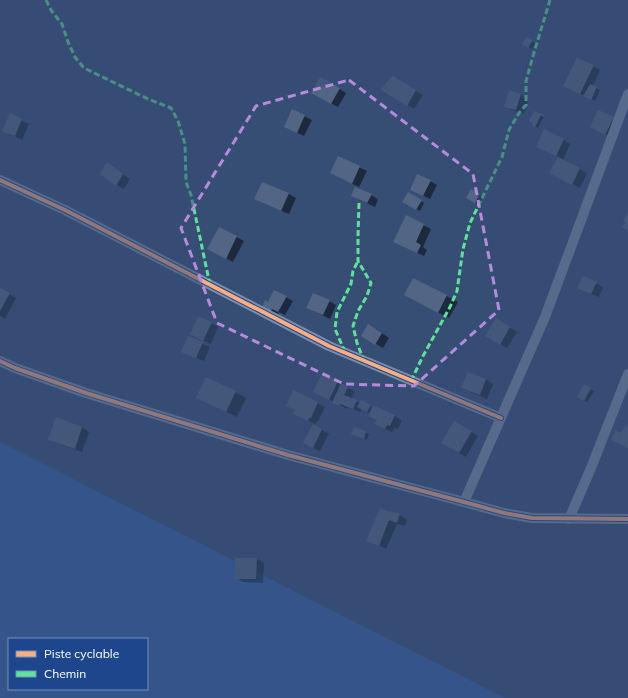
<svg xmlns="http://www.w3.org/2000/svg" width="628" height="698" font-family="Mulish,sans-serif">
	<style>
		.green { fill: #325da4; fill-rule: evenodd }
		.shadow { fill: #0007 }
		.building { fill: #536584 }
		.lines { fill: none; stroke-linecap: round; stroke-linejoin: round }
		.street { stroke: #7d8ea8; stroke-width: 10 }
		.quiet { stroke: #60e19b; stroke-width: 3; stroke-dasharray: 6 3; stroke-linecap: butt }
		.cycleway-casing { stroke: #1d468d; stroke-width: 6 }
		.cycleway { stroke: #ffac80; stroke-width: 4 }
		.marked { fill: none; stroke: #b68bdc; stroke-width: 3; stroke-dasharray: 8 5; stroke-linejoin: round }
	</style>
	<rect width="100%" height="100%" fill="#364d74"/>
	<path class="green" d="M0 442 505 698H0ZM9 639H147V689H9Z"/>
	<g class="shadow">
		<polygon points="526,38 535,43 532,49 523,44"/>
		<polygon points="593,66 600,70 593,86 600,90 595,101 571,89"/>
		<polygon points="393,77 423,95 414,109 383,90"/>
		<polygon points="321,78 346,93 338,107 313,93"/>
		<polygon points="509,92 521,95 528,99 524,114 512,110 505,106"/>
		<polygon points="10,115 29,124 22,140 3,130"/>
		<polygon points="541,115 544,117 538,128 533,125"/>
		<polygon points="304,116 312,120 304,136 285,127"/>
		<polygon points="613,118 620,122 613,138 598,131"/>
		<polygon points="563,139 570,144 563,160 587,173 580,188 551,173 559,157 544,150"/>
		<polygon points="338,157 367,171 359,187 338,177"/>
		<polygon points="107,163 130,179 124,189 117,185"/>
		<polygon points="430,181 437,185 430,199 418,193"/>
		<polygon points="263,183 289,194 296,198 289,214 263,203 256,199"/>
		<polygon points="471,190 483,196 479,204 467,197"/>
		<polygon points="408,193 424,203 420,211 403,202"/>
		<polygon points="371,195 378,199 375,207 352,196"/>
		<polygon points="406,217 431,229 423,247 427,250 424,256 401,245"/>
		<polygon points="219,228 244,241 233,262 216,253"/>
		<polygon points="414,279 458,302 449,318 416,301"/>
		<polygon points="596,283 603,287 599,297 586,292"/>
		<polygon points="0,289 16,298 5,319 0,316"/>
		<polygon points="275,291 293,301 285,315 279,312 277,317 269,313"/>
		<polygon points="329,301 336,305 330,319 314,311"/>
		<polygon points="496,320 517,332 507,348 486,336"/>
		<polygon points="211,323 218,327 211,344 198,338"/>
		<polygon points="376,329 389,338 383,348 362,336"/>
		<polygon points="188,337 210,347 204,361 190,355"/>
		<polygon points="486,379 493,384 487,399 470,392 462,388"/>
		<polygon points="338,382 355,392 351,399 360,403 361,401 373,407 374,407 395,416 402,420 398,429 395,428 392,432 383,428 378,420 371,414 362,409 360,412 348,407 347,409 321,395"/>
		<polygon points="585,386 594,391 587,402 578,397"/>
		<polygon points="235,392 246,398 237,417 197,398"/>
		<polygon points="294,392 325,407 318,421 317,421 316,424 301,418 294,414 296,411 287,406"/>
		<polygon points="454,422 478,436 466,457 442,443"/>
		<polygon points="313,425 329,434 320,451 311,447"/>
		<polygon points="82,427 89,432 82,452 56,443 49,439"/>
		<polygon points="355,428 369,434 367,440 356,436"/>
		<polygon points="390,512 400,515 407,520 405,526 397,524 386,549 368,540"/>
		<polygon points="257,559 264,563 263,583 243,582 236,578"/>
	</g>
	<g class="building">
		<polygon points="526,37 533,40 528,48 522,44"/>
		<polygon points="577,58 594,65 580,94 563,86"/>
		<polygon points="393,76 416,90 407,106 381,90 386,83"/>
		<polygon points="320,77 340,88 331,104 311,93"/>
		<polygon points="590,84 597,87 591,100 583,96"/>
		<polygon points="509,90 521,94 516,110 504,107"/>
		<polygon points="292,109 305,115 297,133 284,127"/>
		<polygon points="598,110 614,117 605,135 590,127"/>
		<polygon points="534,111 544,115 543,117 541,115 535,127 532,126 533,123 529,121"/>
		<polygon points="10,113 22,119 15,136 2,131"/>
		<polygon points="544,129 564,139 556,156 536,147"/>
		<polygon points="338,156 360,166 352,184 330,173"/>
		<polygon points="558,157 580,168 572,185 549,173"/>
		<polygon points="107,162 123,174 116,186 100,174"/>
		<polygon points="417,174 431,180 423,196 410,190"/>
		<polygon points="262,182 289,193 281,211 254,199"/>
		<polygon points="355,187 372,194 367,203 351,196"/>
		<polygon points="471,189 480,194 475,203 466,198"/>
		<polygon points="408,192 422,200 416,210 402,202"/>
		<polygon points="628,212 628,231 622,227 626,222 623,221"/>
		<polygon points="406,215 424,224 416,242 421,245 417,253 393,242"/>
		<polygon points="219,227 237,236 226,259 207,249"/>
		<polygon points="583,276 597,282 591,294 577,288"/>
		<polygon points="413,278 447,295 438,313 404,295"/>
		<polygon points="0,288 10,293 0,311"/>
		<polygon points="274,290 287,296 278,312 272,309 270,313 261,310 265,300 268,302"/>
		<polygon points="313,293 330,300 323,315 306,308"/>
		<polygon points="198,316 212,322 203,341 190,334"/>
		<polygon points="496,318 510,327 500,345 485,336"/>
		<polygon points="368,324 382,333 375,345 361,336"/>
		<polygon points="188,336 203,342 196,358 181,352"/>
		<polygon points="468,372 486,379 480,395 461,388"/>
		<polygon points="322,373 338,381 329,400 313,392"/>
		<polygon points="206,377 236,391 226,412 196,398"/>
		<polygon points="341,383 348,387 344,395 357,400 353,409 340,404 340,406 332,403"/>
		<polygon points="584,384 591,388 584,401 577,397"/>
		<polygon points="293,390 318,402 311,418 309,418 308,421 293,414 295,410 286,406"/>
		<polygon points="361,400 371,405 367,412 357,407"/>
		<polygon points="373,405 395,415 390,426 387,425 385,429 375,424 377,420 368,416"/>
		<polygon points="56,417 82,427 75,449 48,440"/>
		<polygon points="454,421 472,431 459,453 441,443"/>
		<polygon points="313,424 322,429 313,448 303,443"/>
		<polygon points="626,425 628,426 628,448 611,440 615,430 621,433"/>
		<polygon points="354,427 366,431 364,439 351,434"/>
		<polygon points="380,508 389,512 390,511 400,514 397,523 389,520 379,546 366,541"/>
		<polygon points="235,558 257,558 256,579 235,579"/>
	</g>
	<g class="lines">
		<g class="street">
			<polyline points="0,180 65,210 329,346 501,418"/>
			<polyline points="0,361 15,368 86,393 288,455 464,502 504,513 532,518 628,519"/>
			<polyline points="464,502 545,317 628,94"/>
			<polyline points="569,519 591,468 628,374"/>
		</g>
		<g class="quiet">
			<polyline points="46,0 51,10 62,24 68,42 75,57 84,68 148,99 171,108 178,121 185,144 186,182 191,195 210,285"/>
			<polyline points="359,203 358,236 358,261 371,283 367,296 358,311 353,326 357,343 364,361"/>
			<polyline points="345,352 335,329 337,312 351,284 353,271 358,261"/>
			<polyline points="411,381 423,356 450,307 457,291 463,249 470,223 502,157 509,130 519,113 526,105 526,81 533,56 550,0"/>
		</g>
		<defs>
			<g id="cycleway">
				<polyline points="0,180 65,210 329,346 501,418"/>
				<polyline points="0,361 15,368 86,393 288,455 464,502 504,513 532,518 628,519"/>
			</g>
		</defs>
		<use href="#cycleway" class="cycleway-casing"/>
		<use href="#cycleway" class="cycleway"/>
	</g>
	<path d="M0 0H628V698H0ZM349 80 473 174 499 310 414 386 344 384 217 323 181 228 256 106Z" fill="#364d74" fill-opacity=".55" fill-rule="evenodd"/>
	<path class="marked" d="M349 80 473 174 499 310 414 386 344 384 217 323 181 228 256 106Z"/>
	<rect x="8" y="638" width="140" height="52" fill="#1d468d" stroke="#7790bb"/>
	<rect x="16" y="651" width="20" height="6" fill="#ffac80" stroke="#7790bb"/>
	<text x="44" y="658" font-size="12" fill="#ffffff">Piste cyclable</text>
	<rect x="16" y="671" width="20" height="6" fill="#60e19b" stroke="#7790bb"/>
	<text x="44" y="678" font-size="12" fill="#ffffff">Chemin</text>
</svg>
